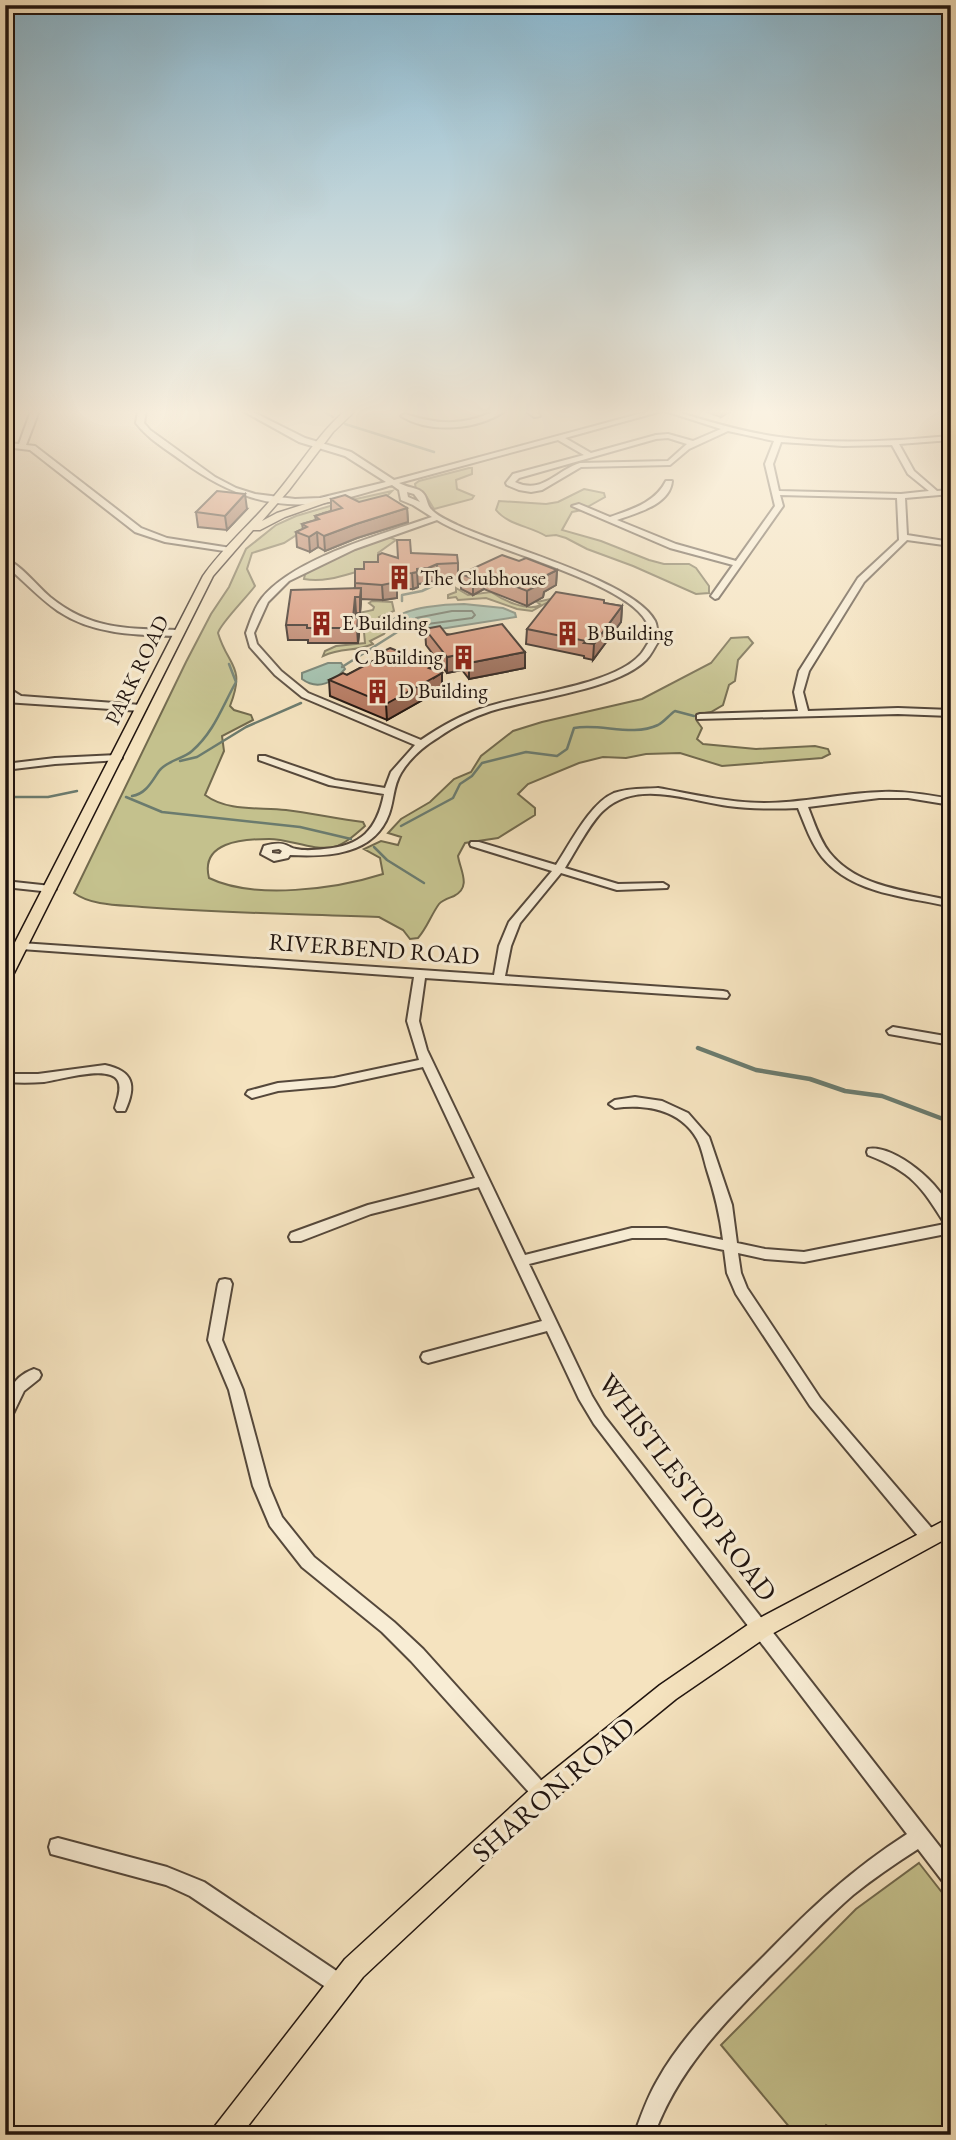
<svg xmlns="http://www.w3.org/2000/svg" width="956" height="2140" font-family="'EB Garamond',serif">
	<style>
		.green { fill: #c4c18d; stroke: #726a4e; stroke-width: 2 }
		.water { fill: #9dbfad; stroke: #6b7b6e; stroke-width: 2 }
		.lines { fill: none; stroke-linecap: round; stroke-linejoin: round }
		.shore { stroke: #5e6a5e; stroke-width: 2 }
		.stream-far1 { stroke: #6b7b6e; stroke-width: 2.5 }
		.stream { stroke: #6b7b6e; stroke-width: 4.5 }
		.minor-casing { stroke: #55483b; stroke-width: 4 }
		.major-casing { stroke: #20140f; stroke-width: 3 }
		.minor { fill: #f8edd5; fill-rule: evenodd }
		.major { fill: #f5e3bf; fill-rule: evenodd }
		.wall { fill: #b67961; stroke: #20140f; stroke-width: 2 }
		.shaded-wall { fill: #94634f; stroke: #20140f; stroke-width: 2 }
		.building { fill: #d48d71; stroke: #20140f; stroke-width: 2 }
		.labels { text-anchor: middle; stroke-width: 6; stroke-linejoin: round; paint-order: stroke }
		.far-poi-label { font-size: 21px; fill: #20140f; stroke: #f8edd5; text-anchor: start }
		.far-street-label { font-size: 21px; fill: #20140f; stroke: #f8edd5 }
		.street-label { font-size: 24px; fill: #20140f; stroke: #f8edd5 }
		.near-street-label { font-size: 28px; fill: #20140f; stroke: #f8edd5 }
	</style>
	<rect width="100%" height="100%" fill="#f5e3bf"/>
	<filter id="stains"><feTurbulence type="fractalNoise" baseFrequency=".00286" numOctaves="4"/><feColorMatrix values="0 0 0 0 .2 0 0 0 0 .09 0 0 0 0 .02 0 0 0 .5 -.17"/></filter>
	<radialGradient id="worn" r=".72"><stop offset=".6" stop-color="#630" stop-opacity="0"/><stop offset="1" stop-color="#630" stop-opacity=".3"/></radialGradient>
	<g class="green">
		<polygon points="469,468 472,468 472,474 456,480 457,489 474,496 472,499 434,509 425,494 416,489 415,484 419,481"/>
		<path d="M584 489 604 493 605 497 582 510 572 512 562 530 601 541 649 560 664 564H689L696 568 709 586V593L696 594 633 566 587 549 566 538 556 535 546 536C530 526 508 525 496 510L499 501 546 504 558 502Z"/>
		<path d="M392 491 383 500 323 513 320 516 321 519 284 543 252 553 247 569 255 586C247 597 220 624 218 633 228 667 246 665 230 706L234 710 251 715 253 720 222 736 224 751 205 795C228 812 259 807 286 810 312 813 337 819 363 822L365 826C356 834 345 844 334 847 312 851 290 839 269 839 242 839 200 842 209 878 254 900 336 889 383 874L380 858 364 849 381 841 398 845 401 837 388 833 401 819 430 802 454 779 471 772 481 756 513 731 542 722 642 699 711 663 731 638 748 637 753 643 738 660 735 681 729 685 723 705 711 712 699 714 697 721 702 728 697 739 703 744 756 749 815 746 828 749 830 754 822 758 722 766 680 753 646 754 626 758 603 757 579 763 528 784 518 794 535 808V815L498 838 465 843 458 856C460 870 472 887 454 896 449 898 442 900 439 904 431 915 427 928 418 938L410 939 403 930 379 917C300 914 221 913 142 907 120 905 92 906 74 893L186 662 211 614 229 587 246 549 276 525 296 516 347 501Z"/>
		<path d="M389 537 396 540 378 553 380 566C355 570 330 584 304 579L305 574 335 557Z"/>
		<path d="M456 588 468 595 491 592C503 600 527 612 541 605L537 602 555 598 532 611 517 609 486 598 458 600 456 597 448 598V595L456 592Z"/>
		<path d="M372 601 392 602 394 611 379 617 381 622 378 624H385L388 628 384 634 370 641 373 644C355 652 343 647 323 656L325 651 336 646 365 643 364 632 353 630 362 628 364 618 354 617V614L373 610 374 607 369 603Z"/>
		<polygon points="919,1863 951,1904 951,2135 843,2135 826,2125 820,2135 796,2135 721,2045 856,1909"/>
	</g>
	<g class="water">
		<path d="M464 604 503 608 515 613 516 617 421 632 404 630 395 625 394 619C407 607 446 604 464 604Z"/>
		<path d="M328 663H341L345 669C334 682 318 691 302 679V673Z"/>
	</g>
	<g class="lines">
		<polygon class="shore" points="452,611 472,611 475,615 472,618 420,625 413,622 416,618"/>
		<g class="stream-far1">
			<polyline points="323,411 333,417"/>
			<polyline points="345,424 434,452"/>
			<polyline points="402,601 402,595 422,591 439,583"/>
			<polyline points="342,667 402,629"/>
			<polyline points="180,761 197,757 246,727 301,703"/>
			<path d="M132 796C146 794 152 781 159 771 166 761 183 759 192 751 214 732 222 707 236 682L229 664"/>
			<polyline points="5,797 48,797 77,791"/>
			<polyline points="126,797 162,812 300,827 351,839"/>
			<path d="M401 826 453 798 460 784 472 776 482 763 526 752 557 756 567 749 574 728C601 723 632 737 658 725 664 722 669 715 675 711L694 716"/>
			<polyline points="374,847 387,860 424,883"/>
		</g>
		<polyline class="stream" points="698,1048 756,1070 810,1079 845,1091 882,1096 951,1122"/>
		<defs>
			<g id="minor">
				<polygon points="31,411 39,411 26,445 35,446 141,528 167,538 231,548 231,552 165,542 135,532 30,450 5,447 5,443 19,444"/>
				<path d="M138 411H146L144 423 150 430 215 477 236 488 255 494 295 499 320 498 386 482 345 456 299 442 243 411H251L305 438 351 452 394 480 650 411H662L565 438 591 453 656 435 668 434 693 441 721 429 665 411H675C709 422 743 432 779 437 836 445 894 441 951 436V440L899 444 914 471 937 491 951 490V494L905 498 907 535 951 542V546L907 540 864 582 809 671 803 692 808 711 898 708 951 710V716L898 714 697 719V715L700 714 798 711 794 692 799 671 858 578 899 540 897 498 780 495 783 506 718 598 715 599 711 596 733 565 670 548 572 506 579 504 610 517C632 509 655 503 666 481H672C670 505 636 513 617 520L676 544 736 561 775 506 765 464 774 441 728 431 689 449 670 465 581 467 542 490 531 492 519 490 507 485 506 483 513 474 584 455 558 440 399 483C406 487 412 487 419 490 427 494 426 502 430 508 435 515 449 521 457 525 501 546 634 581 655 621 658 627 657 636 658 642 654 648 651 655 646 660 618 689 531 699 491 711 473 717 454 726 439 737 424 746 410 758 401 773 393 786 394 801 389 814 374 855 328 857 290 855L288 858 274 861 261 854 264 846C271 844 279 842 286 845 291 847 291 848 296 849 305 851 315 850 324 849 361 846 377 830 384 794L329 785 259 760V756H265L335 780 385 788 391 772 415 745 302 697 275 675 250 647 246 633C250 622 254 608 262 598 294 558 383 534 432 517L413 505 401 500 399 490 392 485C371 491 350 498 329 502 272 511 227 494 182 461 166 449 148 439 136 423ZM668 438 687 444 668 461 580 463C555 471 542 495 515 482L519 478 656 439ZM781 442 843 446 892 445 908 474 929 491 901 494 779 491 773 464ZM407 492 414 494 420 502 408 497ZM437 520C483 548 623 580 646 621 649 627 648 636 649 642 646 646 643 652 640 655 612 686 523 694 483 708 461 715 440 727 421 740L308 693 281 671 257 644 254 633 268 602 289 581 355 549ZM279 849 282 851 280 854 272 853V850Z"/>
				<path d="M495 411H505C477 430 430 434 401 416L405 414C439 425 462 426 495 411Z"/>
				<polygon points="526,411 534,411 540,416 534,417"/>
				<path d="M5 558C22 566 35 584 50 597 90 630 129 629 178 630L182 633 178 636C137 635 94 635 58 611 39 598 23 580 5 565Z"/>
				<polygon points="5,686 21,696 141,705 146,708 141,711 5,702 5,696 9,696 5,693"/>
				<polygon points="117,755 122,758 120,760 55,764 5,770 5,764 55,758"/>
				<path d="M658 788C693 794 729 803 764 803 804 803 842 793 882 792 905 791 928 795 951 799V805L908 798H879L808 807C814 822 819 839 829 852 858 889 909 890 951 901V907C907 896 853 895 822 857 811 843 805 825 798 808 775 809 752 809 728 806 689 801 638 779 604 810 591 821 575 852 565 868L618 884 663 883 668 886 667 888 617 890 561 873 520 923 511 946 505 976 723 991 727 992 729 995 727 998 425 978 419 1021 427 1050 525 1255 632 1228H666L723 1240C720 1216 715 1194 707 1170 704 1160 702 1148 697 1139 680 1109 645 1104 615 1108L609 1104 615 1100 635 1097 662 1101 688 1113 709 1137 732 1205 737 1243 765 1249 804 1252 945 1224C921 1186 912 1172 868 1155L867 1152 868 1149C895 1144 943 1186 950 1210 952 1217 951 1226 951 1233L804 1262 765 1259 738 1253 741 1273 747 1288 820 1398 935 1532 937 1537 935 1542 929 1544 923 1542 810 1406 736 1294 727 1273 724 1250 666 1238H632L529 1264 592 1396 604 1416 951 1861V1885L944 1883 918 1849C896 1863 874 1878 853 1895 825 1919 800 1947 773 1973 725 2022 678 2069 654 2135H634C641 2116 647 2098 657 2081 684 2032 726 1994 765 1955 812 1907 850 1871 907 1834L594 1424 579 1399 547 1331 428 1363 423 1361 421 1357 423 1353 542 1321 479 1187 371 1214 301 1241H291L289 1237 291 1233 368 1205 475 1178 423 1067 334 1086 278 1091 252 1098 246 1094 248 1091 278 1083 334 1078 419 1060 407 1021 414 977 21 949 15 946 21 943 494 975 499 946 509 922 552 871 471 846 470 844 471 842H479L556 865C570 844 590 803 614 793 628 788 644 789 658 788Z"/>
				<polygon points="5,881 51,886 56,889 51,892 5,887"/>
				<polygon points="893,1027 951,1037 951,1045 889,1034 887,1031"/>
				<path d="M105 1065C133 1071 137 1085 125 1111H117L115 1108C117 1100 122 1089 118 1081 110 1064 59 1080 44 1082 31 1083 18 1083 5 1082V1074H38Z"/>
				<polygon points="225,1279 230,1280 232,1284 222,1340 243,1390 269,1486 282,1517 314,1557 394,1622 423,1649 548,1788 551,1794 548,1800 542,1803 536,1800 411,1661 382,1632 302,1567 270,1526 253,1486 229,1390 208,1340 218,1284 220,1280"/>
				<path d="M34 1369 39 1371 41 1375 39 1379 24 1391 10 1420 5 1422C5 1398 9 1378 34 1369Z"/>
				<polygon points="58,1838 167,1867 204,1882 347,1978 350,1985 347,1992 340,1995 333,1992 190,1896 166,1885 51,1854 49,1847 51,1840"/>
			</g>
			<g id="major">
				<path d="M345 411H355L333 432 289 490 262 521 277 513 327 497 336 499 285 517 260 530H253L213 576 12 977 5 982V962L203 576C224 546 252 523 275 495 299 467 317 435 345 411Z"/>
				<polygon points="951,1517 951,1536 768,1636 676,1699 550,1802 363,1977 241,2135 211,2135 215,2126 345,1959 534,1786 660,1685 752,1622"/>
			</g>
		</defs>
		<use href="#minor" class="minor-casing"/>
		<use href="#major" class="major-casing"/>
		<use href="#minor" class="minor"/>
		<use href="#major" class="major"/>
	</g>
	<g class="wall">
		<polygon points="706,411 731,411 721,417 706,412"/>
		<polygon points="331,499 407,508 408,522 357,538 325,551 318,547 310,552 297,547 296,532 303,529 302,524 316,520 315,516 331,511"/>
		<polygon points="247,509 227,530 198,527 196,512"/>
		<polygon points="411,553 458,563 458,579 438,579 429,583 418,584 418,587 413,589 397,589 397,598 383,600 361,599 360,613 356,613 356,618 358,618 359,634 358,643 308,643 308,640 288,640 286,625 355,588 355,569 364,569 378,562 398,558"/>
		<polygon points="519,561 557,570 556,585 544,592 543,597 527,606 484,589 473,595 461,589 461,574"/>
		<polygon points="604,603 622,606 621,622 593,660 584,658 584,656 526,644 527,629"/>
		<polygon points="425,629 525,652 525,668 469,679 462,670 447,673 426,645"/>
		<polygon points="376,655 434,670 442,673 442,689 387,720 330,696 329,680 347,675 377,659"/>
	</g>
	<g class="shaded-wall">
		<polygon points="722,411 731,411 721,417"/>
		<polygon points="245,494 247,509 227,530 225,516"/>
		<polygon points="407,508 408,522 357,538 325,551 324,536 356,524"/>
		<polygon points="317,532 318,547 310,552 309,537"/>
		<polygon points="437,564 438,579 429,583 428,568"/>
		<polygon points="557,570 556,585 544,592 543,597 527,606 527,591 539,579"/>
		<polygon points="417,572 418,587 413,589 412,573"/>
		<polygon points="397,574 397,598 383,600 382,585"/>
		<polygon points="484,574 484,589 473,595 473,579"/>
		<polygon points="361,588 361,603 360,613 360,597"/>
		<polygon points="355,597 356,613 355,628 353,618"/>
		<polygon points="622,606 621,622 593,660 594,644"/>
		<polygon points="358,618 359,634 358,643 357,628"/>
		<polygon points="525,652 525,668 469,679 469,663"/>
		<polygon points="462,654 462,670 447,673 447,657"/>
		<polygon points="434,665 434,678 442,673 442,689 387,720 386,704 429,668"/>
	</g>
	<g class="building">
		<polygon points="217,491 245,494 225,516 196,512"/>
		<polygon points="345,495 359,502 386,495 407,508 356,524 324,536 317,532 309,537 296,532 307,527 302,524 319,519 315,516 342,508 331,499"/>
		<polygon points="397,540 410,540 411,553 457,555 458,563 437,564 428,568 417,569 417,572 412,573 397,574 397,582 382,585 355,583 355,569 364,569 364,562 378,562 378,555 382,553 398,558"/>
		<polygon points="502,555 519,561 526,558 557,570 539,579 544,582 527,591 484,574 473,579 461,574"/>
		<polygon points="361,588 360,597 355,597 353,618 358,618 357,628 307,628 307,625 286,625 291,590"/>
		<polygon points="556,592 604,600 604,603 622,606 594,644 584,643 586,641 527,629"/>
		<polygon points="502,624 525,652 469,663 462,654 447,657 425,629 440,626 447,635"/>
		<polygon points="390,648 434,665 429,668 442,673 386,704 329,680 343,673 347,675 381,657 376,655"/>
	</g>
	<linearGradient id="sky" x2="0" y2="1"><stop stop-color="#8ab8d0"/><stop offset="0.58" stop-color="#faf2e2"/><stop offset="1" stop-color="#faf2e2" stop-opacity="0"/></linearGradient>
	<rect width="956" height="710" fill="url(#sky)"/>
	<defs>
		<symbol id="building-bare" viewBox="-9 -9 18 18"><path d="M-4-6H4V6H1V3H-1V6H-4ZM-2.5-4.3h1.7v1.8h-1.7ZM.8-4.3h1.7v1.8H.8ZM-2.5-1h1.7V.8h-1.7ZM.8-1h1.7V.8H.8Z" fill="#8f2418" stroke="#f8edd5" stroke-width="2.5" paint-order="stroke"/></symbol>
	</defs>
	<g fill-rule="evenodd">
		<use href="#building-bare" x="382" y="560" width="35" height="35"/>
		<use href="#building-bare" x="304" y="606" width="35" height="35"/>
		<use href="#building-bare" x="550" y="616" width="35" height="35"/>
		<use href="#building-bare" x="446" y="640" width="35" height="35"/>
		<use href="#building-bare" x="360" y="674" width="35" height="35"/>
	</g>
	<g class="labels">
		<g class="far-poi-label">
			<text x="420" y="585">The Clubhouse</text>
			<text x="342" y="630">E Building</text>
			<text x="587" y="640">B Building</text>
			<text x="443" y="664" text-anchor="end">C Building</text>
			<text x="398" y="698">D Building</text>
		</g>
		<g class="far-street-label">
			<text transform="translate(137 670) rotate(-64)" y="7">PARK ROAD</text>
		</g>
		<g class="street-label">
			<text transform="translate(374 949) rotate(4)" y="8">RIVERBEND ROAD</text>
		</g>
		<g class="near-street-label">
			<text transform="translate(688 1487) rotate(53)" y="10">WHISTLESTOP ROAD</text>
			<text transform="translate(553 1789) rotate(-41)" y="10">SHARON ROAD</text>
		</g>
	</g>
	<rect width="956" height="2140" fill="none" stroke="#f5e3bf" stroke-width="28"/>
	<rect x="7" y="7" width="942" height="2126" fill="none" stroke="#20140f" stroke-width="3.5"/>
	<rect x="14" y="14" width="928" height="2112" fill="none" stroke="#20140f" stroke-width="2"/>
	<rect width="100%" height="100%" filter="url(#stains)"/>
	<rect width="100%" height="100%" fill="url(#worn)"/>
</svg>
